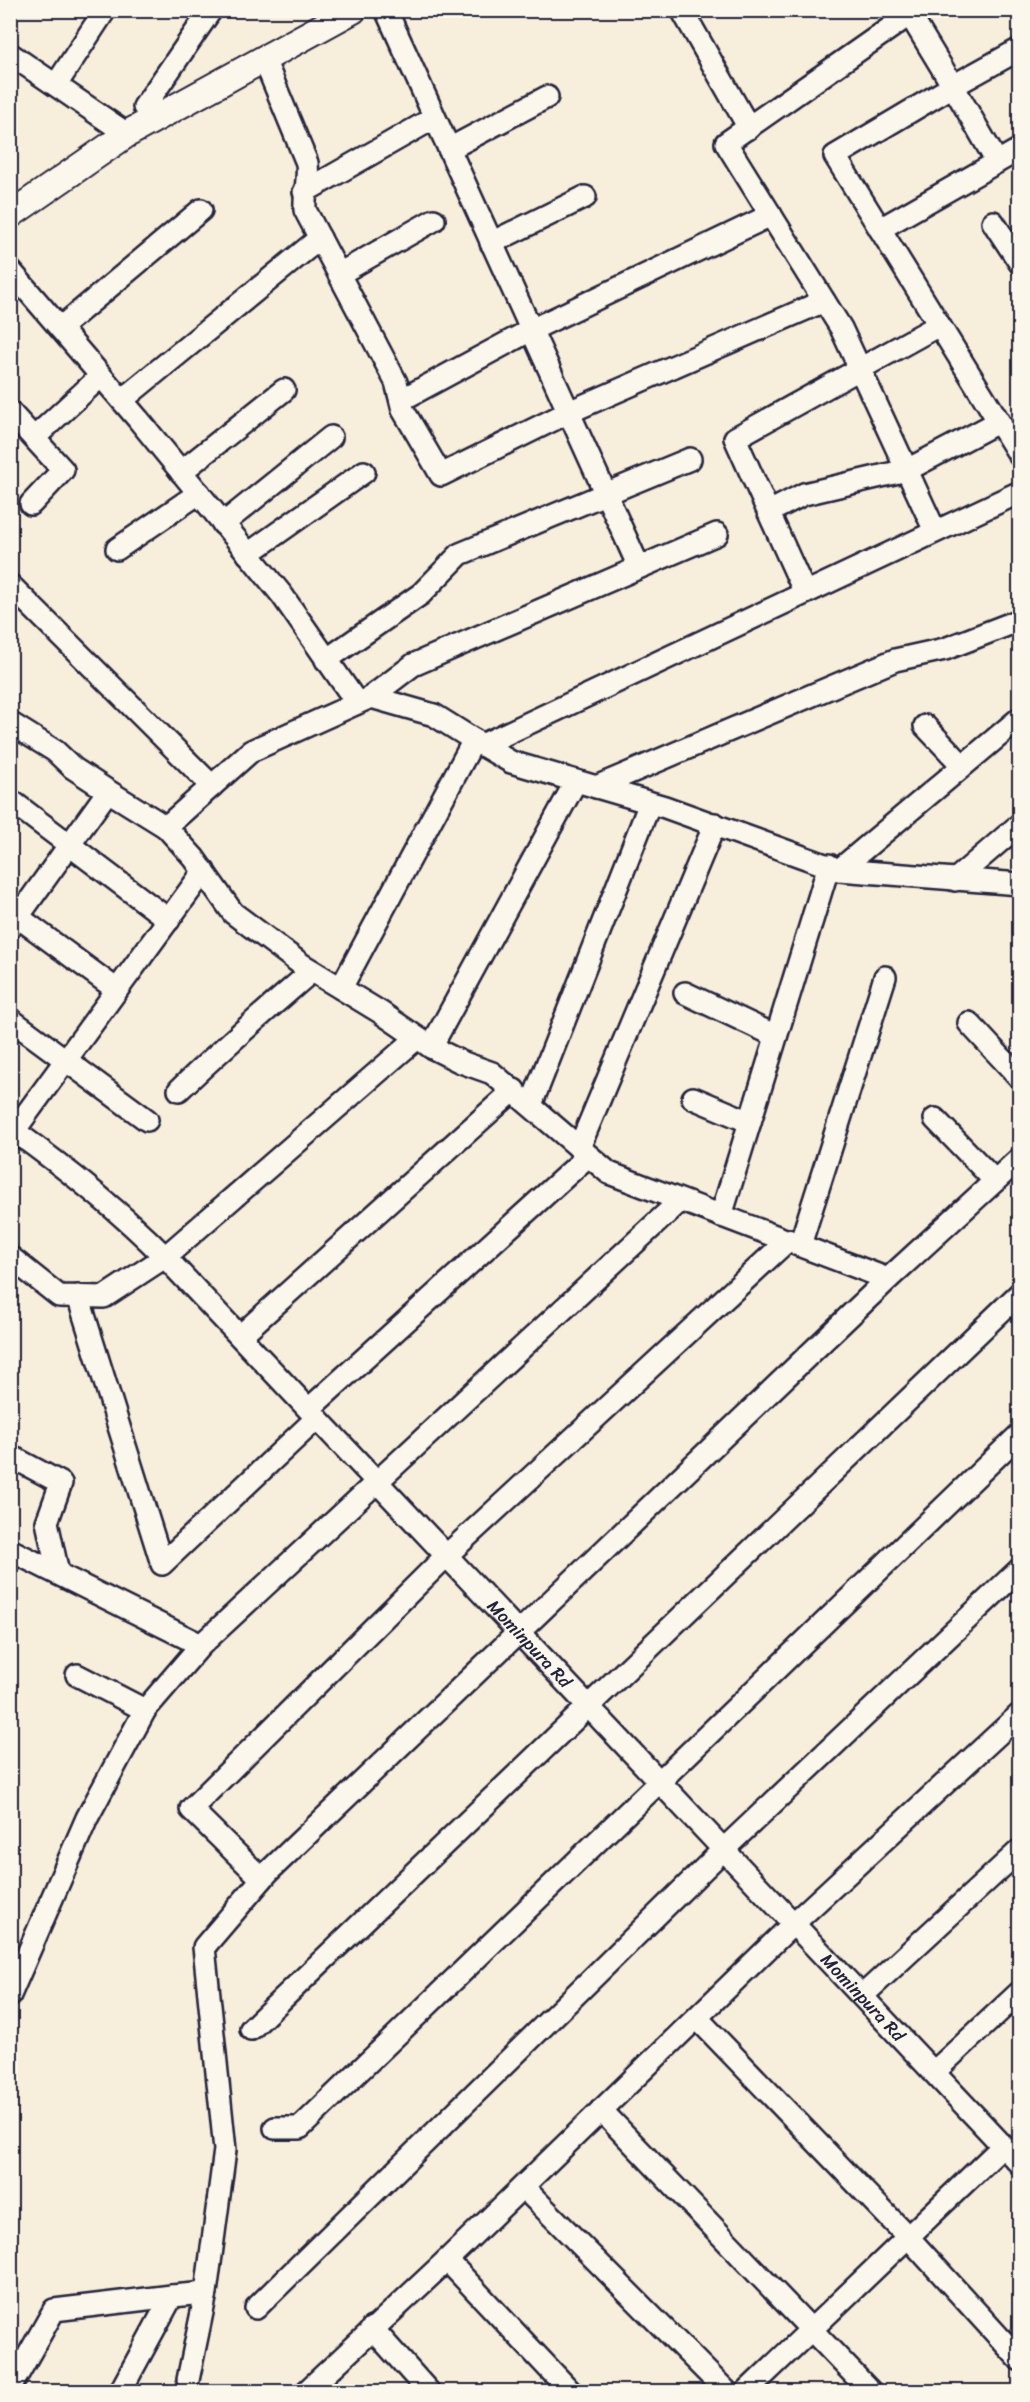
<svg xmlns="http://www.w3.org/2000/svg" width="1030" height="2402" font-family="Sriracha,sans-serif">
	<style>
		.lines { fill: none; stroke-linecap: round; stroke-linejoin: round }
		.minor-casing { stroke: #22223b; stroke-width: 26 }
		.tertiary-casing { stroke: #22223b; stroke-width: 30 }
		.minor { stroke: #fbf7ec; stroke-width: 21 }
		.tertiary { stroke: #fbf7ec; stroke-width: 26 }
		.labels { text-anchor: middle; stroke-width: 5; stroke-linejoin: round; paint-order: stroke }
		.street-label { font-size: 18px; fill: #22223b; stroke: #fbf7ec }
	</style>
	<rect width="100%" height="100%" fill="#f8eedc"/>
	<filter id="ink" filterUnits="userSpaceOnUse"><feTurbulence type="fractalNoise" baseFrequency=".0167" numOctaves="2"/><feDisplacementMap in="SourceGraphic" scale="12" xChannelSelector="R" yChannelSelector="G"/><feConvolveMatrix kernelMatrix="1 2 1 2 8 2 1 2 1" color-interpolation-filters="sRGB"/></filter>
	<g filter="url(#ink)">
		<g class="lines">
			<defs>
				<g id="minor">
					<polyline points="386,10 639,567"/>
					<polyline points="682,10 749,128"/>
					<polyline points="907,10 953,86 1020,49"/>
					<polyline points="916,10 726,143 841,328 935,531"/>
					<polyline points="10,54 127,134"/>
					<path d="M264 59 307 163C309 180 304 193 305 210L396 382 403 410 441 475 569 412 824 301"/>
					<polyline points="56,85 105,10"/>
					<polyline points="154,119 144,107 211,10"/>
					<polyline points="449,149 547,97"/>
					<polyline points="997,162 953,86 835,156 1020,456"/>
					<polyline points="304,192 434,118"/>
					<polyline points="993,222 1020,263"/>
					<polyline points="880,229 1020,149"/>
					<polyline points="491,243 585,197"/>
					<polyline points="10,270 138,419 282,595 357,703"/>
					<polyline points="339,274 434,220"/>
					<polyline points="60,328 201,210"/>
					<polyline points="122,400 320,238"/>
					<polyline points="401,400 531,330 771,215"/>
					<polyline points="10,412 63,470 31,504"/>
					<polyline points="34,438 101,376"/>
					<polyline points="181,472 284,390"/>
					<polyline points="769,512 804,494 907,470 998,422"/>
					<polyline points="223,524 331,437"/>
					<polyline points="117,549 199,493"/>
					<polyline points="248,554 364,472"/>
					<polyline points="10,585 212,786"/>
					<polyline points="805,593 735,438 939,325"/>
					<polyline points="326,660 421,594 460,554 690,459"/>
					<polyline points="371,697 413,665 717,534"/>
					<polyline points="10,723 55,751 73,768 108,791"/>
					<polyline points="925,726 962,765"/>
					<polyline points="482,745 511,762 665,807 839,870 1020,884"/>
					<polyline points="596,787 895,660 945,649 1020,620"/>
					<polyline points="10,800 169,920"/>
					<polyline points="166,827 194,858 233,913 301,964 380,1012 431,1047 461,1062 492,1073 609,1173 888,1279"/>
					<polyline points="839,870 1020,718"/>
					<polyline points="955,880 1020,824"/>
					<polyline points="10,911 117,990"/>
					<polyline points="10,928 108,791 166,827 251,751 371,697 434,715 482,745 1020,492"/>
					<polyline points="341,988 474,740"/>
					<polyline points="685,993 776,1036"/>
					<polyline points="10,1019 147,1120"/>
					<polyline points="969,1023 1020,1078"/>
					<polyline points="431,1047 576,781"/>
					<path d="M179 1090C222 1048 267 1010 312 971"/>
					<polyline points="693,1098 750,1122"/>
					<polyline points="531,1105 650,803"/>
					<polyline points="935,1119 995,1181"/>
					<path d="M10 1128C66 1168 117 1208 165 1257L417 1038"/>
					<polyline points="14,1131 204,871"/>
					<polyline points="579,1148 715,824"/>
					<polyline points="721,1216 829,865"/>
					<polyline points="800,1245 885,977"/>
					<path id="s1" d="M10 1257 59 1296 104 1297 165 1257 1020 2164"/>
					<polyline points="78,1296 162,1564 317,1418"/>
					<polyline points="240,1336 514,1090"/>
					<polyline points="309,1409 588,1156"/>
					<polyline points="16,1459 61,1483 47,1522 58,1573"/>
					<polyline points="10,1550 201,1645"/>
					<polyline points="77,1675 145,1710"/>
					<polyline points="262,1879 191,1809 447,1555 788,1240"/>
					<polyline points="10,1995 87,1818 145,1710 201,1645 680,1201"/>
					<polyline points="862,1996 1020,1850"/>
					<polyline points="697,2018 908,2237 1020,2360"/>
					<polyline points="251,2029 1020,1293"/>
					<polyline points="934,2072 1020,1992"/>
					<polyline points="601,2110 871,2392"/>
					<polyline points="275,2128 300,2128 1020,1434"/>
					<polyline points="523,2187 727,2392"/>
					<polyline points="447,2260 571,2392"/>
					<polyline points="256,2308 724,1849 1020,1569"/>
					<polyline points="372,2328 429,2392"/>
					<polyline points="188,2380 206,2293"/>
					<polyline points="10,2388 54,2310 172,2296"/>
					<polyline points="120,2392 172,2296 206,2293 225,2150 204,1947 268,1872 888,1279 1020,1158"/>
					<polyline points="306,2392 447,2260 794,1923 1020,1714"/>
					<polyline points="746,2392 1003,2146"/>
				</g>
				<polyline id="tertiary" points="10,215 127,134 353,10"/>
			</defs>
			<use href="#minor" class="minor-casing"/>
			<use href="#tertiary" class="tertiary-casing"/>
			<use href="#minor" class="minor"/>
			<use href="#tertiary" class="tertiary"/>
		</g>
	</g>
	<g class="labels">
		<g class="street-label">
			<text dy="6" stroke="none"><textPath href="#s1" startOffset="712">Mominpura Rd</textPath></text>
			<text dy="6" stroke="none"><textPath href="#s1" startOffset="1198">Mominpura Rd</textPath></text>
		</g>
	</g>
	<rect width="1030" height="2402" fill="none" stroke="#fbf7ec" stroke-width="36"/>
	<rect x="18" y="18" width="994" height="2366" fill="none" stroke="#22223b" stroke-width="2" filter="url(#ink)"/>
</svg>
